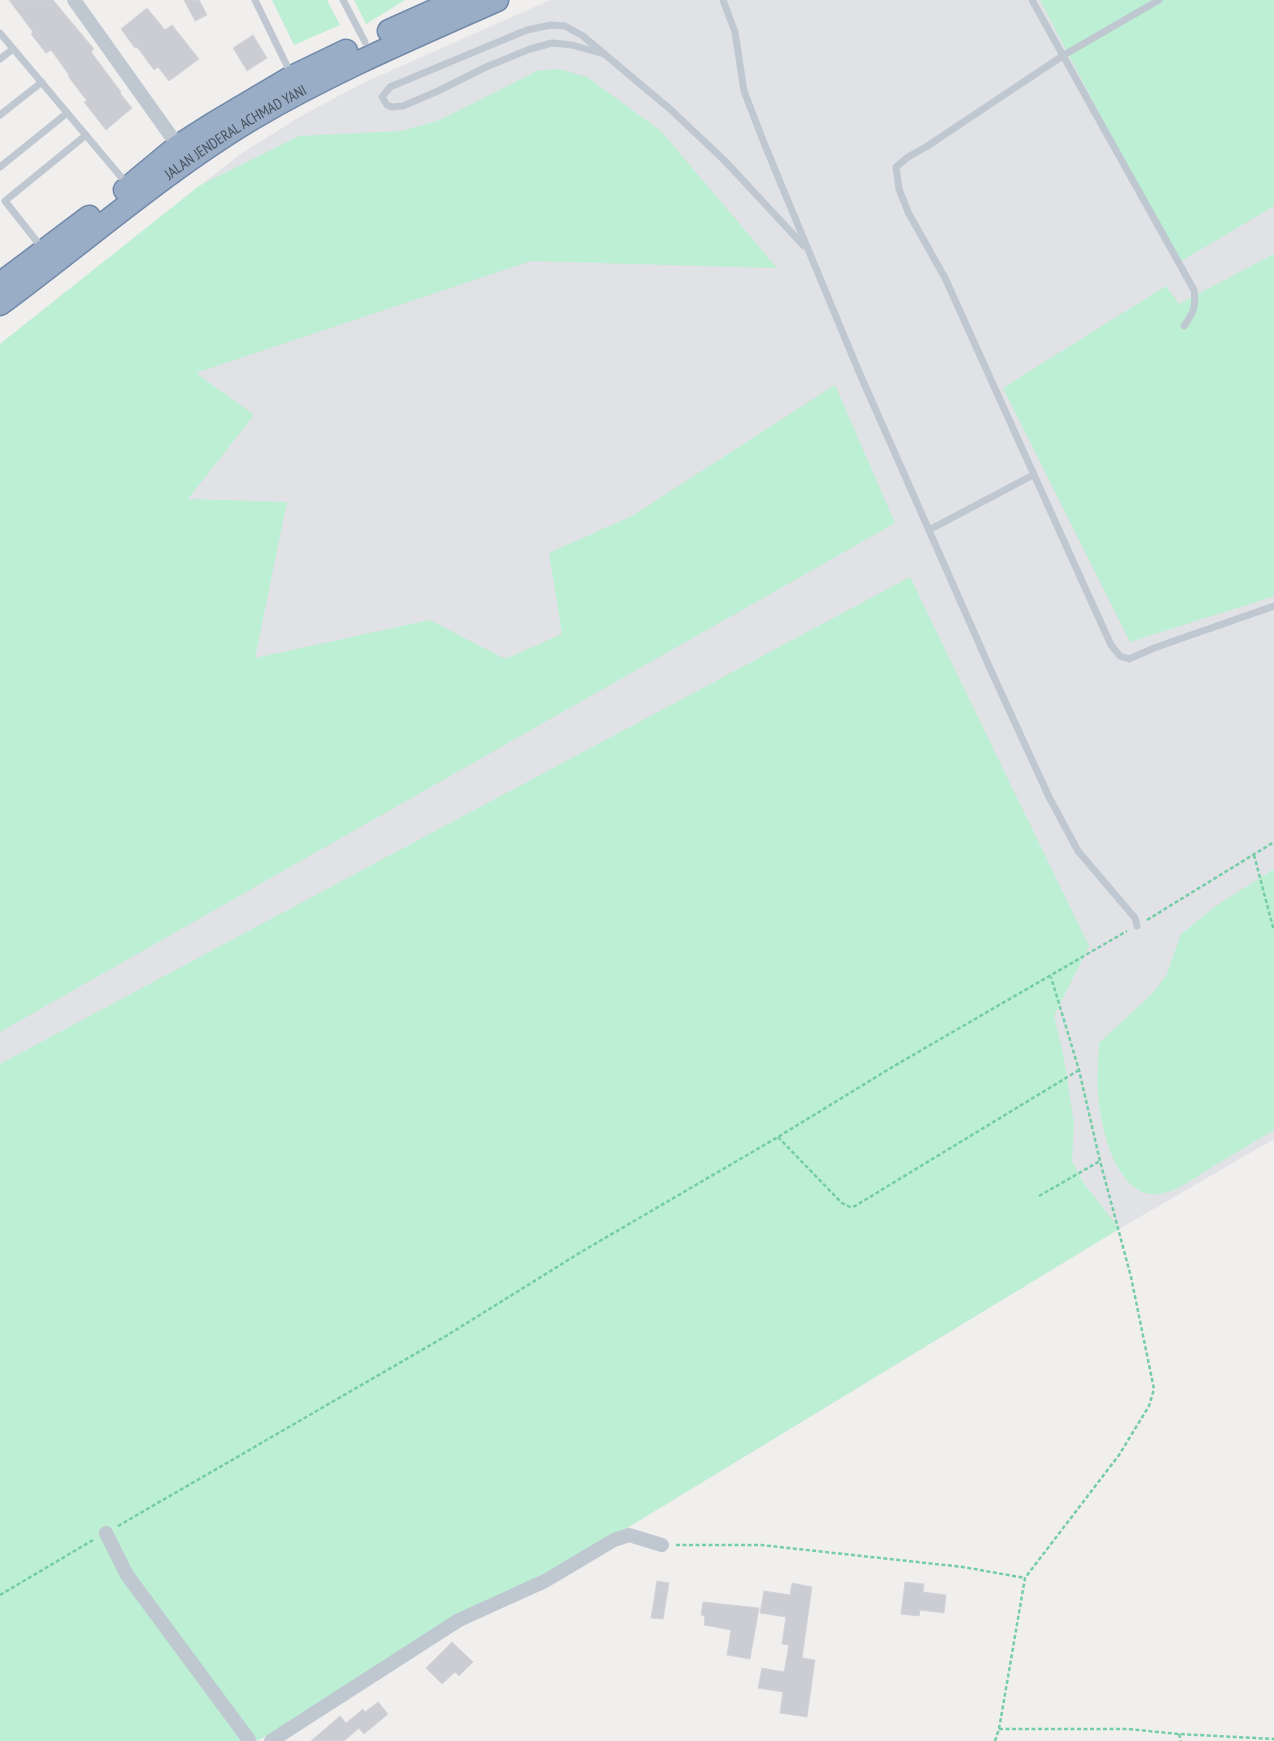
<svg xmlns="http://www.w3.org/2000/svg" width="1274" height="1741" font-family="'PT Sans Narrow',sans-serif">
	<style>
		.airport { fill: #e0e2e6 }
		.green { fill: #bcefd3 }
		.building { fill: #cbcdd3; stroke: #d2d4da }
		.lines { fill: none; stroke-linecap: round; stroke-linejoin: round }
		.trunk-casing { stroke: #7189a9; stroke-width: 25 }
		.path { stroke: #74cda6; stroke-width: 2.5; stroke-dasharray: 4 2.5; stroke-linecap: butt }
		.service { stroke: #bfc8d1; stroke-width: 7 }
		.minor { stroke: #bfc8d1; stroke-width: 14 }
		.trunk { stroke: #9aadc6; stroke-width: 22 }
		.labels { text-anchor: middle; stroke-width: 4.5; stroke-linejoin: round; paint-order: stroke }
		.street-label { font-size: 15px; fill: #46515c; stroke: #fff }
	</style>
	<rect width="100%" height="100%" fill="#f1eeee"/>
	<polygon class="airport" points="550,0 1274,0 1274,1139 1119,1229 566,1565 257,1741 0,1741 0,344 239,155 301,116 363,83"/>
	<g class="green">
		<polygon points="272,0 327,0 340,25 294,45"/>
		<polygon points="354,0 405,0 366,24"/>
		<polygon points="1040,0 1274,0 1274,206 1178,263"/>
		<polygon points="559,69 587,77 661,131 777,268 531,261 196,373 254,415 188,499 287,502 255,658 430,620 505,659 562,634 549,553 632,516 835,385 895,523 0,1032 0,344 199,186 299,136 402,131 440,120 537,71"/>
		<polygon points="1274,254 1274,596 1130,642 1003,388 1166,286 1179,304"/>
		<polygon points="910,577 1089,946 1054,1016 1063,1053 1074,1124 1072,1161 1083,1182 1119,1229 566,1565 257,1741 0,1741 0,1064"/>
		<path d="M1274 869V1130C1252 1143 1230 1156 1209 1169 1193 1179 1176 1192 1158 1194 1116 1199 1099 1123 1098 1092 1097 1076 1098 1059 1099 1043L1154 992 1167 974 1181 934 1216 906Z"/>
	</g>
	<g class="building">
		<polygon points="9,0 53,0 94,49 91,52 121,92 120,93 132,108 106,130 84,102 87,101 68,76 69,75 51,50 46,53 31,34 33,32"/>
		<polygon points="184,0 199,0 207,15 195,21"/>
		<polygon points="147,8 165,30 172,25 199,59 169,81 158,67 154,70 137,47 135,48 121,29"/>
		<polygon points="253,35 267,58 247,71 233,48"/>
		<polygon points="657,1581 669,1583 663,1619 651,1618"/>
		<polygon points="905,1582 924,1584 923,1592 946,1595 944,1613 920,1610 919,1616 901,1614"/>
		<polygon points="792,1583 812,1587 802,1658 815,1660 807,1717 780,1713 783,1692 758,1688 762,1668 784,1672 789,1645 782,1644 786,1617 760,1613 764,1591 790,1595"/>
		<polygon points="703,1602 759,1608 750,1659 727,1655 731,1630 704,1625 705,1616 701,1615"/>
		<polygon points="452,1642 473,1662 459,1676 455,1672 442,1684 426,1668"/>
		<polygon points="378,1702 388,1714 364,1734 359,1728 344,1741 311,1741 340,1716 346,1723 363,1709 365,1712"/>
	</g>
	<g class="lines">
		<defs>
			<g id="trunk">
				<polyline points="389,31 458,0"/>
				<polyline points="125,190 178,146 211,125 292,77 346,51"/>
				<polyline points="0,284 89,217"/>
				<path id="s1" d="M0 304C84 242 163 172 253 118 331 72 414 37 497 0"/>
			</g>
		</defs>
		<use href="#trunk" class="trunk-casing"/>
		<g class="path">
			<polyline points="1254,855 1274,931"/>
			<polyline points="1147,920 1274,842"/>
			<polyline points="778,1137 835,1196 842,1203 850,1207 855,1206 1079,1070"/>
			<polyline points="1039,1196 1100,1161"/>
			<polyline points="118,1526 446,1336 581,1252 778,1137 894,1066 1127,931"/>
			<polyline points="676,1545 761,1545 963,1567 1025,1578"/>
			<polyline points="0,1595 93,1540"/>
			<polyline points="999,1729 1128,1729 1179,1734 1274,1739"/>
			<polyline points="1179,1734 1181,1741"/>
			<polyline points="995,1741 999,1729 1025,1578 1119,1455 1149,1406 1154,1389 1131,1277 1100,1161 1079,1070 1051,977"/>
		</g>
		<g class="service">
			<polyline points="255,0 291,74"/>
			<polyline points="343,0 365,42"/>
			<polyline points="723,0 735,32 744,91 764,143 859,372 993,675 1049,797 1078,851 1135,918 1137,926"/>
			<path d="M1032 0 1194 290C1196 307 1194 312 1184 326"/>
			<polyline points="1159,0 1064,55 926,147 908,157 896,167 899,189 908,212 945,278 1111,645 1120,656 1129,659 1154,648 1274,606"/>
			<polyline points="0,33 127,184"/>
			<polyline points="604,54 572,45 552,43 530,49 486,67 438,91 403,106 392,107 387,105 382,97 390,87 527,30 551,25 565,26 583,36 670,109 725,161 804,246"/>
			<polyline points="0,59 13,49"/>
			<polyline points="0,115 42,82"/>
			<polyline points="0,167 67,113"/>
			<polyline points="42,248 5,201 86,135"/>
			<polyline points="929,530 1033,475"/>
		</g>
		<g class="minor">
			<polyline points="74,0 178,146"/>
			<polyline points="106,1533 127,1575 249,1740"/>
			<polyline points="271,1741 459,1620 545,1581 614,1540 629,1535 662,1545"/>
		</g>
		<use href="#trunk" class="trunk"/>
	</g>
	<g class="labels">
		<g class="street-label">
			<text dy="5" stroke="none"><textPath href="#s1" startOffset="292">JALAN JENDERAL ACHMAD YANI</textPath></text>
		</g>
	</g>
</svg>
